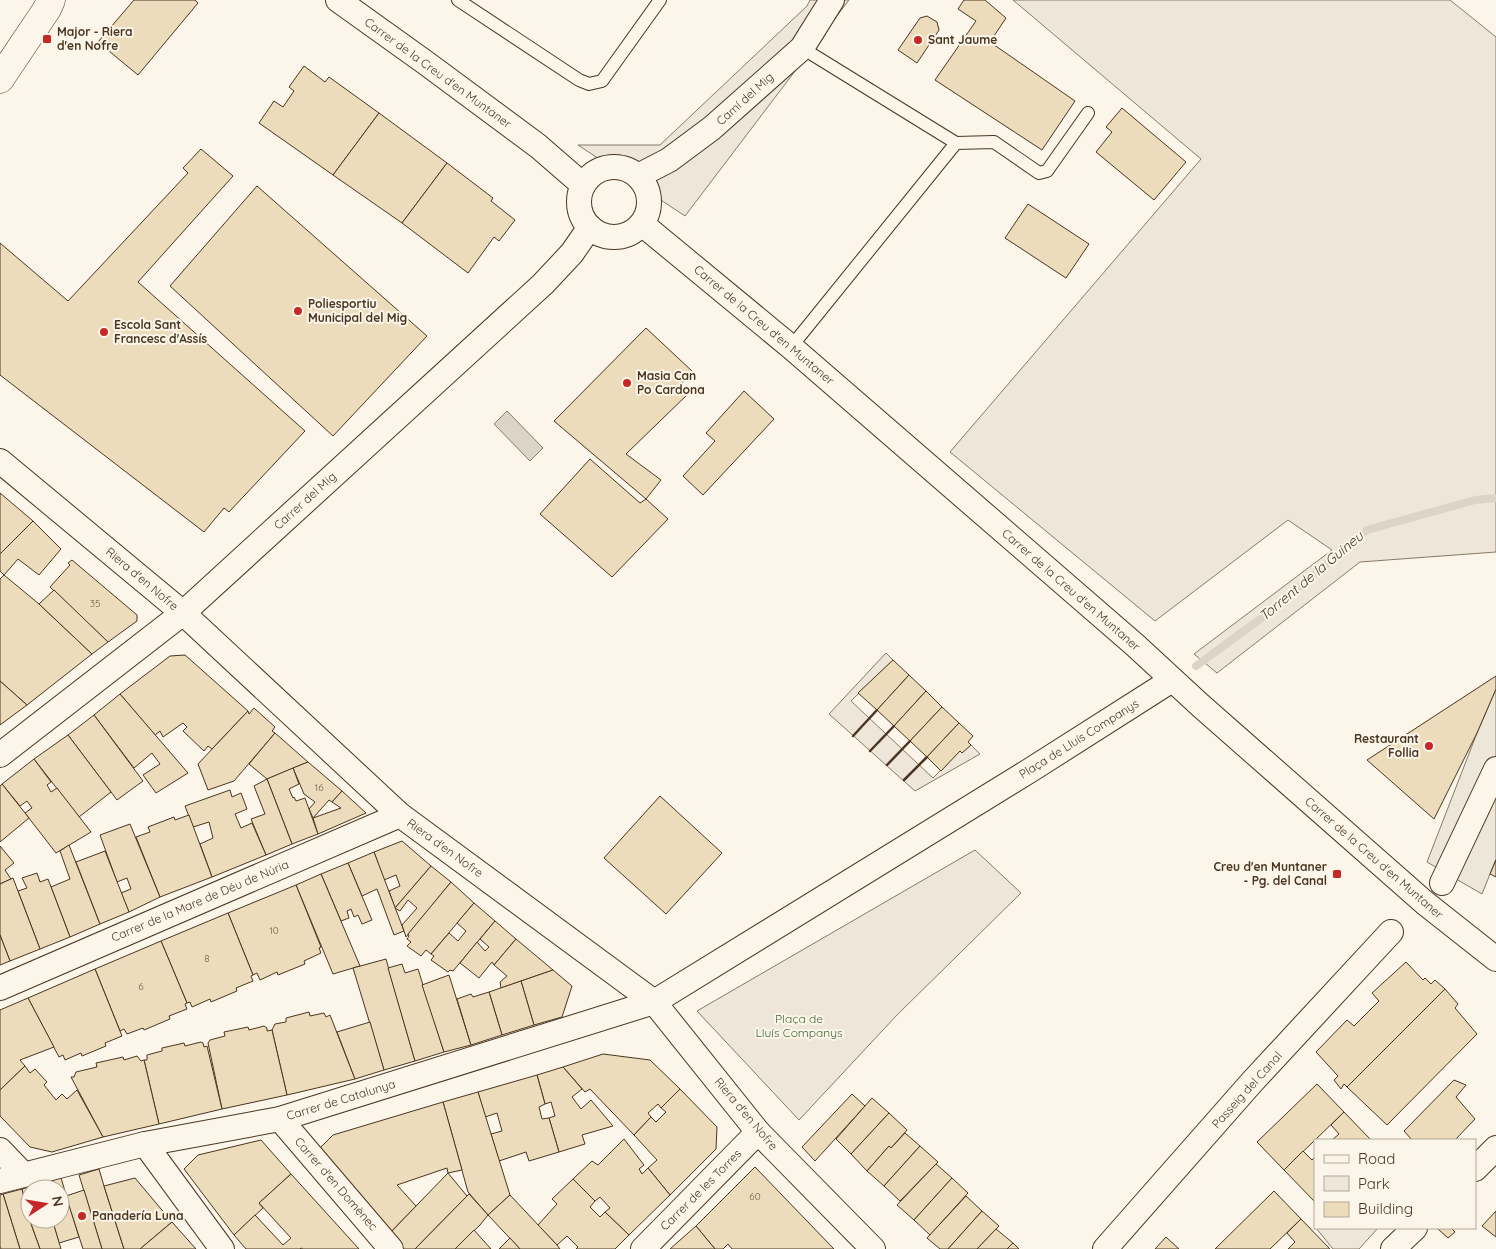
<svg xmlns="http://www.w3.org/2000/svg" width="1496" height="1249" font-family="Quicksand,sans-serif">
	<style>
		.green { fill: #ede6d9; stroke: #887966 }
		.parking { fill: #ede7d9; stroke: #887966 }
		.water { fill: #dcd4c6; stroke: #887966 }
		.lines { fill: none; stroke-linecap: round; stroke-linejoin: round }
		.stream { stroke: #dcd4c6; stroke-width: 8 }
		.building { fill: #ecdcbc; stroke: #4a3520 }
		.lane-casing { stroke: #4a3520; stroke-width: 14 }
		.street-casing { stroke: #4a3520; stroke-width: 26 }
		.secondary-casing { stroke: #4a3520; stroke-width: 29 }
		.lane { stroke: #fbf6e9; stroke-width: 12 }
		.street { stroke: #fbf6e9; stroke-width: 24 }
		.secondary { stroke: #fbf6e9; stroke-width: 28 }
		.wall { stroke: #4a3520; stroke-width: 2.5 }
		.poi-dot { fill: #c62828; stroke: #fbf6e9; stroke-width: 2 }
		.labels { text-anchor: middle; stroke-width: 4; stroke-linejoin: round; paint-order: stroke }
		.number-label { font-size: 10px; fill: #725f47 }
		.poi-label { font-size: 12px; font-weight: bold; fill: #4a3520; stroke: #fbf6e9; text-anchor: start }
		.street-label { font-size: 12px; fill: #4a3520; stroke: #fbf6e9 }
		.park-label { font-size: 12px; fill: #436837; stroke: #fbf6e9 }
		.water-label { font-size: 14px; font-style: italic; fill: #4a3520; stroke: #fbf6e9 }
	</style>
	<rect width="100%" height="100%" fill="#fbf6e9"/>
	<g class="green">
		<polygon points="810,0 849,0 685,216 578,145 660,145 807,6"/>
		<polygon points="1013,0 1450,0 1496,37 1496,552 1360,562 1217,673 1194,654 1332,550 1288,520 1155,621 950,452 1201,159"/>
		<polygon points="886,653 893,660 851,701 933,778 960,751 971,745 980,754 915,791 829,714"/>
		<polygon points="975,850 1021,893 897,1015 799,1120 697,1011"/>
		<polygon points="1316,1228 1378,1228 1359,1249 1333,1249"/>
	</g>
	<polygon class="parking" points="1496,689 1496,859 1482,894 1427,862 1477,733"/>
	<polygon class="water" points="507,411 543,448 530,461 494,424"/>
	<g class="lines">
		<polyline class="stream" points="1196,666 1267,614 1367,530 1475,500 1496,498"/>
	</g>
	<g class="building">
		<polygon points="134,0 195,0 198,3 138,75 98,42"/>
		<polygon points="964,0 985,0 1006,18 990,42 1075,101 1042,150 935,80 976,21 958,9"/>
		<polygon points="927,16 937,22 939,30 917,63 898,50 920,18"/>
		<polygon points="304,66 325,82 329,77 379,113 333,175 259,123 274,101 283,107 294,91 289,87"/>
		<polygon points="1122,108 1186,162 1154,200 1096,152 1112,132 1106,127"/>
		<polygon points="379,113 447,163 402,223 333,175"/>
		<polygon points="201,149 233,176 138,282 305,431 229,512 224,508 204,532 0,375 0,243 68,301 188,173 183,168"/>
		<polygon points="447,163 493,198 491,201 515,220 499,241 494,237 468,273 402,223"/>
		<polygon points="257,186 427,336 333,436 170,286"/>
		<polygon points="1028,204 1089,244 1066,278 1005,238"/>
		<polygon points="646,328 693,372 681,384 689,393 626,454 661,480 646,499 554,421"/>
		<polygon points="744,391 774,419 703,495 683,476 715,441 706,433"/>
		<polygon points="590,459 640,503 646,499 668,519 612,577 540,514"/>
		<polygon points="0,493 33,521 0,554"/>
		<polygon points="33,521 61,549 39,575 18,559 4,575 0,571 0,554"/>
		<polygon points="72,560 137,615 137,621 108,642 50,587 70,565 68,563"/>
		<polygon points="4,575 39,604 92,654 27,705 0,681 0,579"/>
		<polygon points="54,590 108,642 92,654 39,604"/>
		<polygon points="185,655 248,711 212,749 208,746 204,751 183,731 187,727 183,723 163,737 160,731 155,735 120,694 170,656"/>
		<polygon points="893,660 909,675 877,710 858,693"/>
		<polygon points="909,675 926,691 894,726 877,710"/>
		<polygon points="1496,676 1496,689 1477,733 1434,819 1367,760"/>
		<polygon points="0,681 27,705 0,725"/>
		<polygon points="926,691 942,707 910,741 894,726"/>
		<polygon points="120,694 188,773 156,793 143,775 160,764 152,753 134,768 94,715"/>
		<polygon points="942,707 959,723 927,757 910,741"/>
		<polygon points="254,708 275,727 272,731 275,733 234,781 208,790 198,764 248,711 249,714"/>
		<polygon points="94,715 143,781 117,800 68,735"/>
		<polygon points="959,723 973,736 968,742 971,745 962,753 960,751 941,771 927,757"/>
		<polygon points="275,733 308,762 267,779 249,764"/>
		<polygon points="68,735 111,792 79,817 34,759"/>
		<polygon points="34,759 51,782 47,785 51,792 57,788 91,832 56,853 25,813 32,808 27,801 20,806 2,784"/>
		<polygon points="308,762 342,791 332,802 329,800 313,818 309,809 315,802 304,794 293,768"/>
		<polygon points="293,768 299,784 289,789 293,798 294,797 296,801 305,798 318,834 292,844 267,779"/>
		<polygon points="267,779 292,844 266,855 251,819 265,814 254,786"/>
		<polygon points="2,784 29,818 0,842 0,786"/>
		<polygon points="230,790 232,797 241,793 247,809 235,814 241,828 252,823 266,855 212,877 200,844 213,838 209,822 193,827 185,806"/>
		<polygon points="342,791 366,813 318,834 313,818 341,808 332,802"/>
		<polygon points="660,796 722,853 666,914 604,858"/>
		<polygon points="189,815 212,877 160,897 136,837 150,832 148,827 174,817 175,820"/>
		<polygon points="130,824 160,897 129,912 121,893 131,889 127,878 117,882 100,835"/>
		<polygon points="402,841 431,866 395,908 389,891 400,886 396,875 384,880 374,852"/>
		<polygon points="69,845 100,924 70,937 51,887 70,879 60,851"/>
		<polygon points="0,846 14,863 5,870 11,879 0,884"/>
		<polygon points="105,851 129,912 100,924 76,862"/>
		<polygon points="374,852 404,931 394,935 377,889 362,896 348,863"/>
		<polygon points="1496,860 1496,877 1490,874"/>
		<polygon points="348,863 372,920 362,924 358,915 354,917 351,909 347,911 349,918 341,921 321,874"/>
		<polygon points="431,866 451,882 406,937 402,925 417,908 408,900 400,911 395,908"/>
		<polygon points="37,873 40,882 48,879 70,937 40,949 18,891 27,888 22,878"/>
		<polygon points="321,874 360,966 333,974 296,885"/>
		<polygon points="13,878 40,949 10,961 0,935 0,884"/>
		<polygon points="451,882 474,903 431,954 426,950 421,956 407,946 411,942 407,939 409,936 408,934"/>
		<polygon points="296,885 321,947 319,948 321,953 304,961 305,964 278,975 277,972 260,980 257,973 253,975 228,913"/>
		<polygon points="474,903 495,921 453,971 450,970 448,972 431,960 434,956 431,954 449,933 458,941 466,931 457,923"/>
		<polygon points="228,913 253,975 251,976 253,981 236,988 237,991 211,1002 210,999 192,1007 190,1002 187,1003 161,941"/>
		<polygon points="495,921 516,939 494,965 492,962 479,978 460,963 477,942 485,951 489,947 480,939"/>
		<polygon points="0,935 10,961 0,965"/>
		<polygon points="516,939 553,970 501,988 500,982 507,976 494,965"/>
		<polygon points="161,941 187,1003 185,1004 187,1009 169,1016 170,1019 144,1030 143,1028 127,1034 124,1029 120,1031 95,969"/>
		<polygon points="386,959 415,1061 384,1070 353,968"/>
		<polygon points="1406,962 1423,980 1425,978 1431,984 1435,980 1445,989 1347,1087 1344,1084 1341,1089 1334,1080 1338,1076 1316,1052 1347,1020 1354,1026 1379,1001 1372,993"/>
		<polygon points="402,964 405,973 418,969 444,1052 415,1061 388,968"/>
		<polygon points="95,969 122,1036 105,1043 106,1046 82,1056 81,1053 65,1060 63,1055 59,1057 28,998"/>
		<polygon points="553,970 572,986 562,1017 534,1025 521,981"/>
		<polygon points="449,975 471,1045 444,1052 422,985"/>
		<polygon points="521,981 534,1025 502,1035 489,992"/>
		<polygon points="1445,989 1458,1004 1455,1008 1477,1034 1387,1125 1347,1087"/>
		<polygon points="489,992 502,1035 471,1045 457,999 471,994 473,997"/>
		<polygon points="28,998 54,1047 20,1060 25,1066 0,1090 0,1010"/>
		<polygon points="309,1012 310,1016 324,1013 326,1017 330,1015 355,1079 287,1095 272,1030 275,1024 286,1022 286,1018"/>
		<polygon points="370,1022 384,1070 355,1079 337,1032"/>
		<polygon points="264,1026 267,1028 267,1031 272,1030 287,1095 222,1109 208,1043 210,1040 225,1036 224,1032 248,1027 249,1030"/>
		<polygon points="201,1042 203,1043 204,1047 207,1046 222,1109 159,1124 144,1060 147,1060 147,1055 162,1051 162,1048 184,1043 185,1046"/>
		<polygon points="603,1054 650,1060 680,1089 661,1108 658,1104 648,1113 651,1117 634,1135 590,1089 585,1092 563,1067"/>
		<polygon points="137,1056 141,1061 144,1060 159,1124 103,1137 71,1077 74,1077 76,1072 97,1067 96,1063 123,1057 124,1060"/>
		<polygon points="25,1066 30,1073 35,1069 47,1082 44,1085 56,1100 62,1094 67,1099 77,1090 103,1137 52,1152 30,1147 0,1116 0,1090"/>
		<polygon points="563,1067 582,1089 572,1097 581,1109 591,1100 613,1126 582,1135 585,1144 559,1152 549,1118 555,1116 551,1102 545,1104 537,1075"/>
		<polygon points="537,1075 545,1104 539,1107 542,1119 549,1118 559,1152 529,1161 526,1152 499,1161 491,1134 502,1131 497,1113 485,1117 478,1092"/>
		<polygon points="1454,1080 1466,1085 1456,1097 1475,1119 1455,1140 1412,1140 1404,1131"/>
		<polygon points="1317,1084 1344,1112 1284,1170 1257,1142"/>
		<polygon points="680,1089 717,1127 716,1149 670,1195 648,1168 657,1160 634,1135 651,1117 656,1122 666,1112 661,1108"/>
		<polygon points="478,1092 510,1195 488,1215 468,1192 443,1102"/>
		<polygon points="852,1094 865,1106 815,1161 802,1147"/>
		<polygon points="872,1098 889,1113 851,1154 836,1139"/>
		<polygon points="443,1102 462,1170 448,1173 447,1168 397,1185 416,1206 389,1234 315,1153 333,1135"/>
		<polygon points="1344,1112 1371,1140 1332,1140 1339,1134 1331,1125"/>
		<polygon points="889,1113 907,1130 891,1148 889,1146 867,1171 851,1154"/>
		<polygon points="905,1133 920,1146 884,1186 867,1171 889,1146 891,1148"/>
		<polygon points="624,1139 644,1165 639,1169 642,1174 648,1168 670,1195 629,1235 605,1212 610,1208 600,1197 595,1201 573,1179 592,1161 598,1165"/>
		<polygon points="261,1140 291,1174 259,1203 263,1208 234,1235 184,1169 198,1155"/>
		<polygon points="920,1146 938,1162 900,1201 884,1186"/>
		<polygon points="1303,1151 1312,1160 1315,1157 1315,1202 1284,1170"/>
		<polygon points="936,1164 952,1178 914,1220 897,1205"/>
		<polygon points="755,1167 834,1249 732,1249 728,1244 723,1249 715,1249 696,1226"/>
		<polygon points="99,1169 104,1186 124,1249 102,1249 79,1175"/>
		<polygon points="448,1173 467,1196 415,1249 403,1249 389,1234"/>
		<polygon points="291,1174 359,1249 303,1249 301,1248 300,1249 246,1249 234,1235 255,1215 283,1245 291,1238 259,1203"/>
		<polygon points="61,1178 79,1237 59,1243 52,1219 60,1219 60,1189 42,1189 40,1184"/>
		<polygon points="135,1178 172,1222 140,1249 124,1249 104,1186"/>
		<polygon points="952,1178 968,1193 930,1235 914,1220"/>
		<polygon points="573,1179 595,1201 590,1207 600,1217 605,1212 629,1235 615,1249 576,1249 578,1247 567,1236 557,1245 538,1225 557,1204 552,1199"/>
		<polygon points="40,1184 42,1189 30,1189 30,1219 52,1219 61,1249 40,1249 22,1199 24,1198 22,1189"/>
		<polygon points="22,1189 24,1198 22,1199 40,1249 20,1249 3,1194"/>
		<polygon points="84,1190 102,1249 83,1249 66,1196"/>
		<polygon points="1274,1191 1301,1219 1270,1249 1215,1249"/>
		<polygon points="3,1194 20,1249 1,1249 0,1247 0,1195"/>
		<polygon points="469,1194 488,1215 480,1225 455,1249 415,1249"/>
		<polygon points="510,1195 557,1245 560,1249 520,1249 488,1215"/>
		<polygon points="966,1196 982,1211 948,1249 940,1249 927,1238"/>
		<polygon points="982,1211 999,1226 977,1249 948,1249"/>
		<polygon points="1496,1211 1496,1237 1482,1226"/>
		<polygon points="1301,1219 1330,1249 1288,1249 1295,1242 1287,1233"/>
		<polygon points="172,1222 196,1249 140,1249"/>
		<polygon points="696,1226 715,1249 670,1249"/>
		<polygon points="1439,1228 1451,1228 1455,1232 1448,1238 1438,1229"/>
		<polygon points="996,1229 1013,1243 1007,1249 977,1249"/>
		<polygon points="474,1230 491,1249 455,1249"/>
		<polygon points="1166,1237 1179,1249 1155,1249"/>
		<polygon points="510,1238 520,1249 499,1249"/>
		<polygon points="1013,1243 1019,1249 1007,1249"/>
	</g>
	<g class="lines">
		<defs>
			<g id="lane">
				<polyline points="458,0 579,80 589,84 602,81 660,0"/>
				<polyline points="802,48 956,143 994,142 1039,173 1047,171 1088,113"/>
				<polyline points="791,347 956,143"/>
			</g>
			<g id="street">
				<polyline points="338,0 426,63 538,146 583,185"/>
				<circle cx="614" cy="202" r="35"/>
				<polyline points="638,176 669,160 712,128 802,48 832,0"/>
				<polyline points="642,224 791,347 1135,645 1200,705 1425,903 1496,959"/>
				<polyline points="0,461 183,613 400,815 654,1002 758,1132 873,1249"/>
				<polyline points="0,755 183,613 543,284 572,253 590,227"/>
				<polyline points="1442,883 1496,769"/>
				<polyline points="0,988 400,815"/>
				<polyline points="280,1119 391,1249"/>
				<polyline points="145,1144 222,1249"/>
				<polyline points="0,1150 23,1174"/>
				<polyline points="1475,1169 1496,1148"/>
				<polyline points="0,1181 145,1144 280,1119 654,1002 1029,771 1172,680"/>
				<polyline points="643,1249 758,1132"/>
				<polyline points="1105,1249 1252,1082 1391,932"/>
				<polyline points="1393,1249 1415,1228"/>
			</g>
			<polyline id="secondary" points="0,79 47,9 51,0"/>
		</defs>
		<use href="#lane" class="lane-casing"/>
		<use href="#street" class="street-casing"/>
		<use href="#secondary" class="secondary-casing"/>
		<use href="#lane" class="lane"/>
		<use href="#street" class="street"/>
		<use href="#secondary" class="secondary"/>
		<g class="wall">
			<polyline points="853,736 877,710"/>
			<polyline points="870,751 894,726"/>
			<polyline points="887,765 910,741"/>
			<polyline points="904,780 927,757"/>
		</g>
	</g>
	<g class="poi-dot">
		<rect x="42" y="34" width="10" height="10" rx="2.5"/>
		<circle cx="918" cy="40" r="5"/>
		<circle cx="298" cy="311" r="5"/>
		<circle cx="104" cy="332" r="5"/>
		<circle cx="627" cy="383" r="5"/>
		<circle cx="1429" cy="746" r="5"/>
		<rect x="1332" y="869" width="10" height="10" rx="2.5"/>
		<circle cx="82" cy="1216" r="5"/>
	</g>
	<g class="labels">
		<g class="number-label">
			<text x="95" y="607">35</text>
			<text x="319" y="791">16</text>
			<text x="274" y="934">10</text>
			<text x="207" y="962">8</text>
			<text x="141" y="990">6</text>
			<text x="755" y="1200">60</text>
		</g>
		<g class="poi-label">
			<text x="57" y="36">Major - Riera<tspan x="57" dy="14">d'en Nofre</tspan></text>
			<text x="928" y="44">Sant Jaume</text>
			<text x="308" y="308">Poliesportiu<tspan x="308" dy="14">Municipal del Mig</tspan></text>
			<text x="114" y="329">Escola Sant<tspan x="114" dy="14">Francesc d'Assís</tspan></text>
			<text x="637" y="380">Masia Can<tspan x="637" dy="14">Po Cardona</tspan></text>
			<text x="1419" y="743" text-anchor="end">Restaurant<tspan x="1419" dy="14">Follia</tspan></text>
			<text x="1327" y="871" text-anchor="end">Creu d'en Muntaner<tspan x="1327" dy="14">- Pg. del Canal</tspan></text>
			<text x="92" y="1220">Panadería Luna</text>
		</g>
		<g class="street-label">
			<text transform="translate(438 73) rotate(36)" y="4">Carrer de la Creu d'en Muntaner</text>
			<text transform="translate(745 99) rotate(-42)" y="4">Camí del Mig</text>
			<text transform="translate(764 325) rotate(40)" y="4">Carrer de la Creu d'en Muntaner</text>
			<text transform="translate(305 501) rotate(-42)" y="4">Carrer del Mig</text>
			<text transform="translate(142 579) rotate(40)" y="4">Riera d'en Nofre</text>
			<text transform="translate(1071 590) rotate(41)" y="4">Carrer de la Creu d'en Muntaner</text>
			<text transform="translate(1079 739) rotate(-32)" y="4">Plaça de Lluís Companys</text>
			<text transform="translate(445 848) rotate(36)" y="4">Riera d'en Nofre</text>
			<text transform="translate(1374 858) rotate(41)" y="4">Carrer de la Creu d'en Muntaner</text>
			<text transform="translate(200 901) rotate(-23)" y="4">Carrer de la Mare de Déu de Núria</text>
			<text transform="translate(1247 1090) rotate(-48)" y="4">Passeig del Canal</text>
			<text transform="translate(341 1100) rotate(-17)" y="4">Carrer de Catalunya</text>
			<text transform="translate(746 1114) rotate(50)" y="4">Riera d'en Nofre</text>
			<text transform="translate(336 1184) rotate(49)" y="4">Carrer d'en Domènec</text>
			<text transform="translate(701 1190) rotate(-45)" y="4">Carrer de les Torres</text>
		</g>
		<g class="park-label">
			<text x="799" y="1023">Plaça de<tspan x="799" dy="14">Lluís Companys</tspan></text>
		</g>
		<g class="water-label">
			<text transform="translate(1311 576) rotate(-40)" y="5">Torrent de la Guineu</text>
		</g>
	</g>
	<rect x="1314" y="1139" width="162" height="90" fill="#fbf6e9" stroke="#b4a999"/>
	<rect x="1324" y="1155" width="25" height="8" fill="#fbf6e9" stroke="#b4a999"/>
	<text x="1358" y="1164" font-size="15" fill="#4a3520">Road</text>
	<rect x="1324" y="1176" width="25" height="15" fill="#ede6d9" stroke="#b4a999"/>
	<text x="1358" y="1189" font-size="15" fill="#4a3520">Park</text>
	<rect x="1324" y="1202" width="25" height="15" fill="#ecdcbc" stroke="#b4a999"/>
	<text x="1358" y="1214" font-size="15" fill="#4a3520">Building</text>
	<g transform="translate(45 1204) rotate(78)"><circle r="24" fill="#fbf6e9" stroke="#b4a999"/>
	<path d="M0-4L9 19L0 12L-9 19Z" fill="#c62828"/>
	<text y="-8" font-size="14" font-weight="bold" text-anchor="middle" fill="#4a3520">N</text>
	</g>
</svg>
